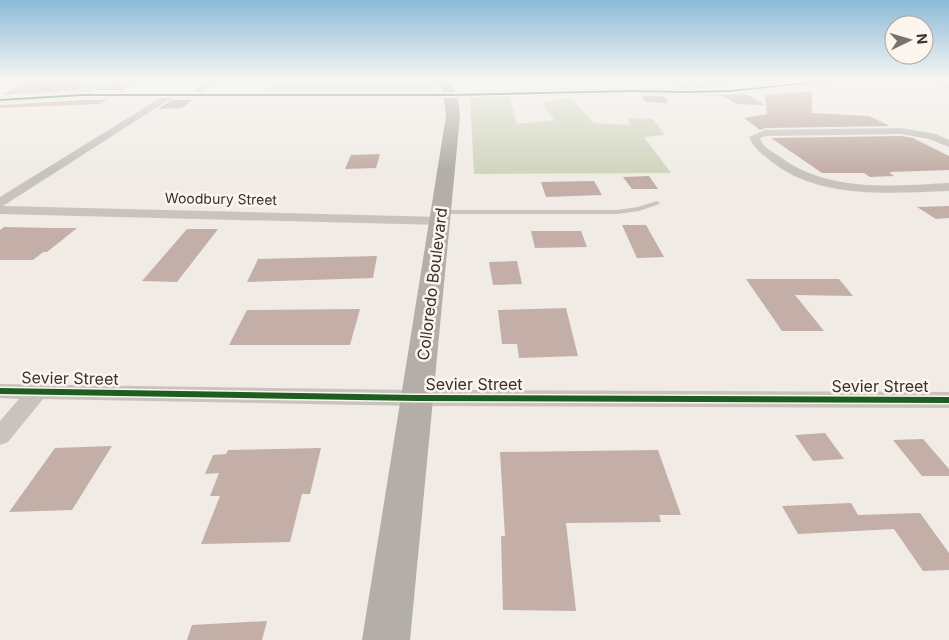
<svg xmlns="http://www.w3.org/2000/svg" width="949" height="640" font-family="Inter,sans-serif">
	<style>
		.green { fill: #d1d6bf }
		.building { fill: #c3afa7 }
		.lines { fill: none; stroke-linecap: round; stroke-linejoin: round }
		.service { fill: #c9c3be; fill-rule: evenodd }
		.minor { fill: #c9c3be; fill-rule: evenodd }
		.tertiary { fill: #c9c3be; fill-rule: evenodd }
		.trunk { fill: #b4aea8; fill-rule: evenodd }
		.cycleway-casing { stroke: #fbf5ee; stroke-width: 3 }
		.cycleway { fill: #1b5e20; fill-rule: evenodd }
		.labels { text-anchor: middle; stroke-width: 5; stroke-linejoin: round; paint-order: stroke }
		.far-street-label { font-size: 14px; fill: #3b302b; stroke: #fbf5ee }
		.street-label { font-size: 16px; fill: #3b302b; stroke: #fbf5ee }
	</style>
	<rect width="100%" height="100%" fill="#f0ebe5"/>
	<g class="green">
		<polygon points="275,80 428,80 435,87 434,90 426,92 263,91 269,87 275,85"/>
		<polygon points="510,97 517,124 554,120 542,103 557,98 571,99 594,123 630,125 628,118 653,119 665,135 644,137 671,173 474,174 470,98"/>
	</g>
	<g class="building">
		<polygon points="27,80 94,80 80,90 2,95"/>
		<polygon points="109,80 138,80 122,90 95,90"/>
		<polygon points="723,80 732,86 691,87 683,81"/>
		<polygon points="812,92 812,113 869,116 890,126 765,128 760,130 744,118 767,114 765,94"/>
		<polygon points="746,94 765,105 736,104 724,96 703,96"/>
		<polygon points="642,96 664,96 668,103 645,102"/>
		<polygon points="82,100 107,100 100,104 0,108 0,105"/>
		<polygon points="172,100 192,100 182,108 158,109"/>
		<polygon points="901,136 913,138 949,156 949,170 889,172 894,176 870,177 864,173 822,173 771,138"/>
		<polygon points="380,154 376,168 345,169 351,155"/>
		<polygon points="649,176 658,189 632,189 623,177"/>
		<polygon points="594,181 602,195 546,197 541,182"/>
		<polygon points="949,206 949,218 936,219 917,207"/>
		<polygon points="622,225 646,225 664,257 637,258"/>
		<polygon points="4,227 52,228 77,228 47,252 43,252 33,260 0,260 0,230"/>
		<polygon points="187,229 218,229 177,282 142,281"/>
		<polygon points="531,231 581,231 587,247 535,248"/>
		<polygon points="377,256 373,278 247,282 258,259"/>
		<polygon points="517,261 522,284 493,285 489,262"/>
		<polygon points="746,279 839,279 853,296 795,295 824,331 782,331"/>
		<polygon points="566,308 578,356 519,358 517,344 502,344 498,310"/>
		<polygon points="360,309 350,345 229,345 247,310"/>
		<polygon points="825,433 844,459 813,461 795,435"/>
		<polygon points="923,439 949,469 949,476 922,476 893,440"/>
		<polygon points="112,446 72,510 9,512 55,448"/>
		<polygon points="321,448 310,494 302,494 290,542 201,544 220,496 210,496 219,473 205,474 213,455 226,454 228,450"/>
		<polygon points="658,450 681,515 659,515 661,522 566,523 576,611 503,610 501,536 505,536 500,452"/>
		<polygon points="851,503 858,515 920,513 949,553 949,570 923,571 894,529 798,534 782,506"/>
		<polygon points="267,621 262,640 187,640 192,625"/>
	</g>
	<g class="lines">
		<polygon class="service" points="657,201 660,203 659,204 639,211 617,214 442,214 439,212 442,210 617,210 638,207"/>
		<g class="minor">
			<polygon points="97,80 107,80 97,86 85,97 79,97 79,93"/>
			<polygon points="208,80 217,80 199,96 193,96 193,92"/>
			<polygon points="668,80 677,80 691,92 684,94"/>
			<polygon points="932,80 942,80 949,84 949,89"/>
			<polygon points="170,92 174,95 173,97 3,206 441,217 448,221 441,225 0,214 0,197"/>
			<path d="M901 128 936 134 949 140V147L929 139 901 134 766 136 760 138C763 147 771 151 779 156 827 193 892 186 949 183V191C890 193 821 200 772 162 762 154 754 149 749 137L765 130Z"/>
			<polygon points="0,384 417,390 949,392 949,408 417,406 43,399 8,442 0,445 0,421 19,399 0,398"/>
		</g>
		<polygon class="tertiary" points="810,80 846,80 841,83 729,94 687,95 631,94 452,98 82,98 0,103 0,97 82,92 452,92 631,88 687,89 729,88"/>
		<path class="trunk" d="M435 80H448C458 91 459 102 460 116L410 640H362L446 116 443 91Z"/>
		<defs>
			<g id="cycleway">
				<polygon points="833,80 842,80 729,92 687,93 631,92 452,96 82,96 0,101 0,99 82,94 452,94 631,90 687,91 729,90"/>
				<polygon points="0,388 417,395 949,397 949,403 417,401 0,394"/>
			</g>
		</defs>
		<use href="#cycleway" class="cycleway-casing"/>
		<use href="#cycleway" class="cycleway"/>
	</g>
	<linearGradient id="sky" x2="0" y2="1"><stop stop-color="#8bbad8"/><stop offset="0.47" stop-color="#f8f6f3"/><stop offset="1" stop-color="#f8f6f3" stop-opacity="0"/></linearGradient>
	<rect width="949" height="170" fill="url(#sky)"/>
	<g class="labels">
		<g class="far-street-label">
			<text transform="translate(221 199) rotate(1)" y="5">Woodbury Street</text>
		</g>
		<g class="street-label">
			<text transform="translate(432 284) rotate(-83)" y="6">Colloredo Boulevard</text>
			<text transform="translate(70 378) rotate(1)" y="6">Sevier Street</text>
			<text x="474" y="390">Sevier Street</text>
			<text x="880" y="392">Sevier Street</text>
		</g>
	</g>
	<g transform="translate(909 40) rotate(85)"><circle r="24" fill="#fbf5ee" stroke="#aea6a0"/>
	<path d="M0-4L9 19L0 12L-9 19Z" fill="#7a716c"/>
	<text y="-8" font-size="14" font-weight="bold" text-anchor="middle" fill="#3b302b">N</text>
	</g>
</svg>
